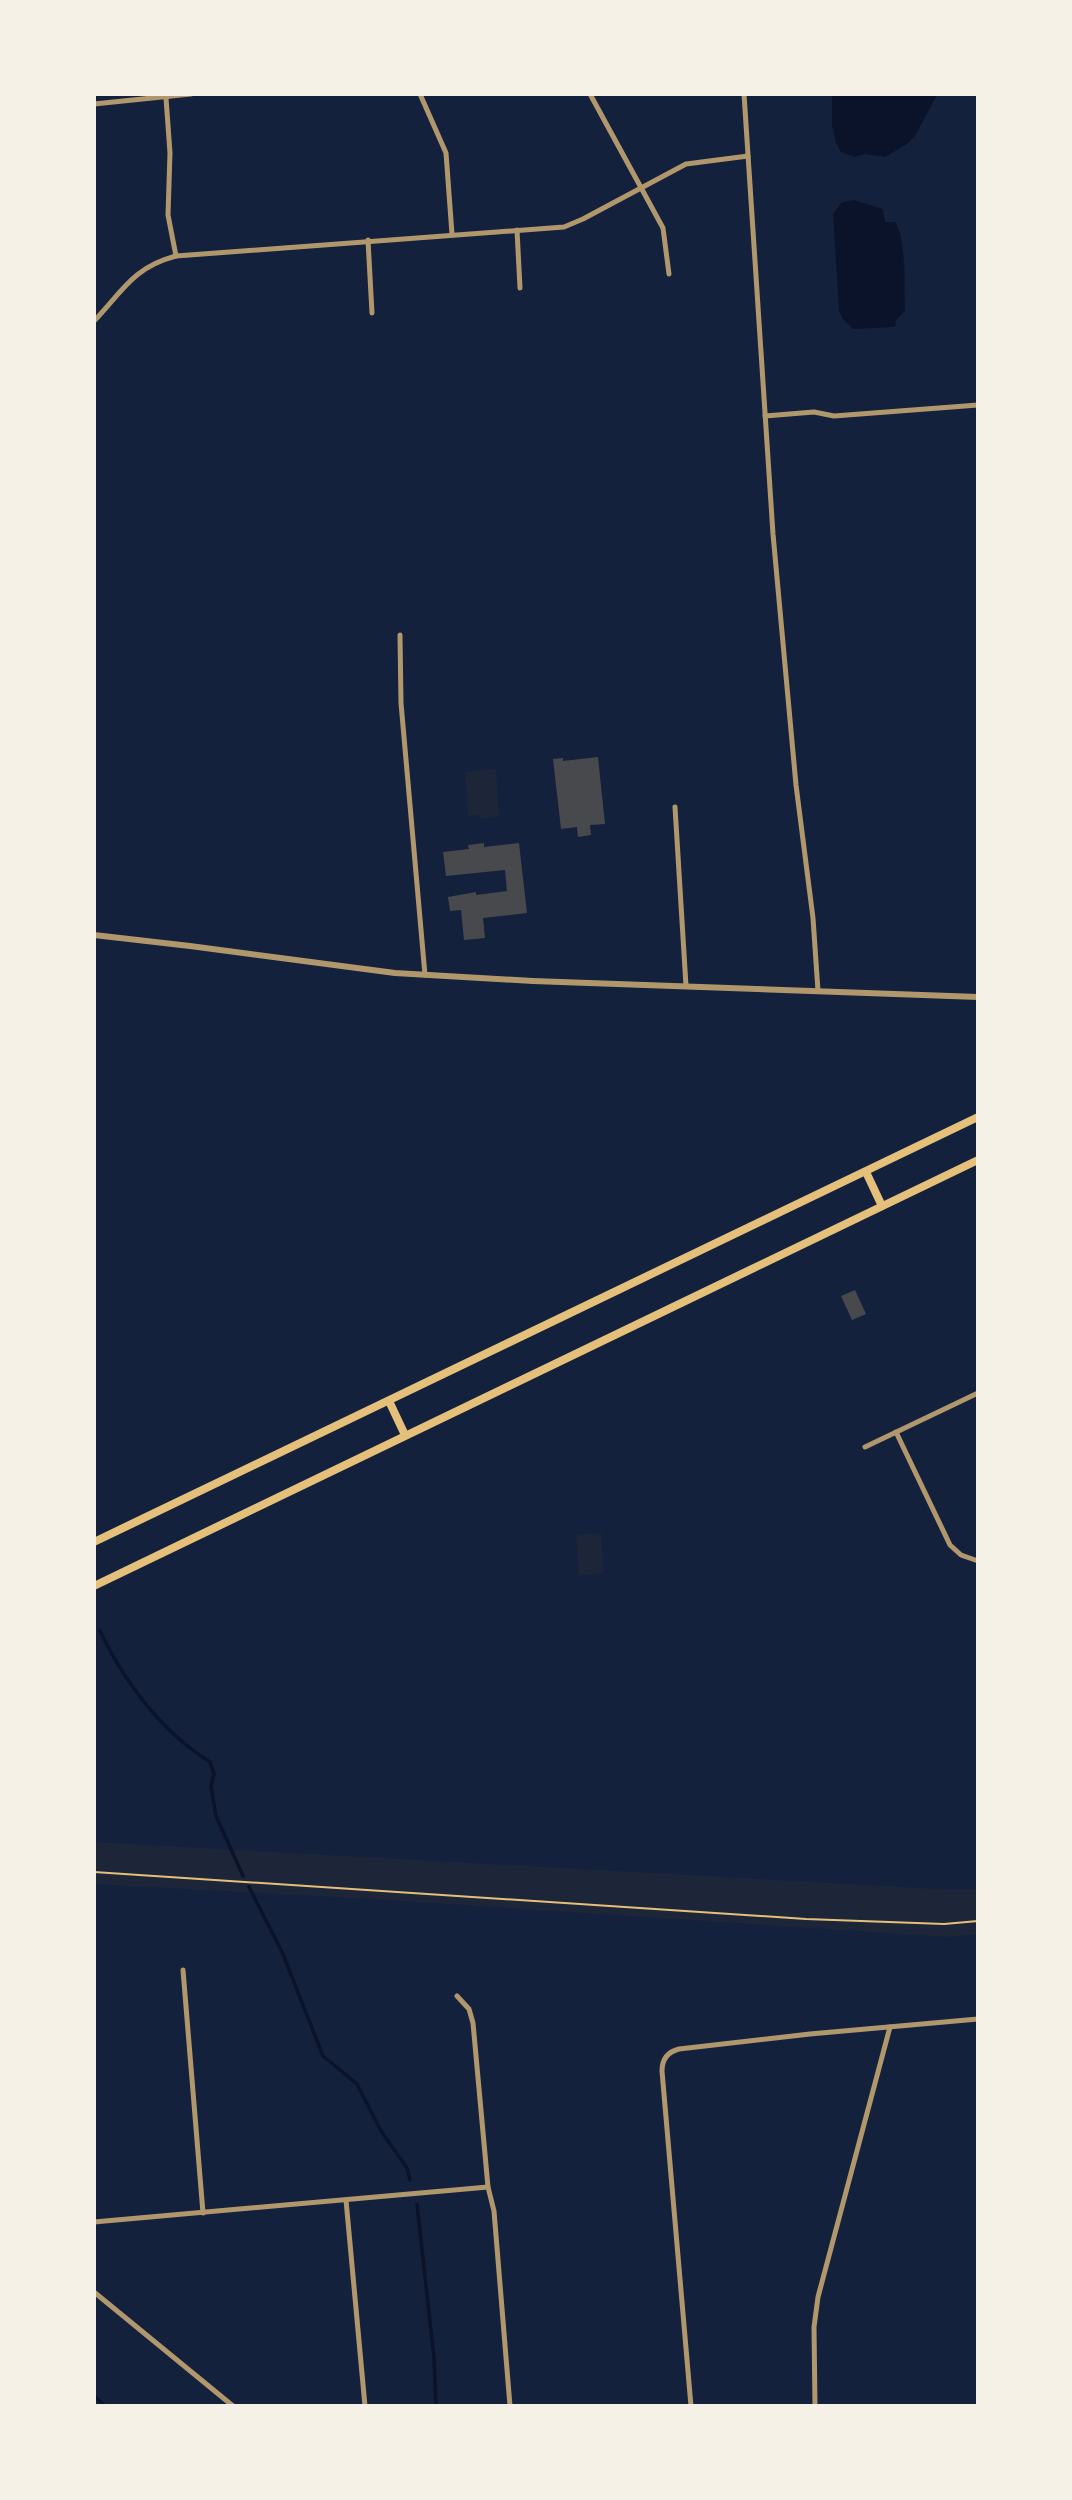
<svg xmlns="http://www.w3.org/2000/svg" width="1072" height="2500" font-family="Signika,sans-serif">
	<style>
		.green { fill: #1d2539 }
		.water { fill: #0b132b }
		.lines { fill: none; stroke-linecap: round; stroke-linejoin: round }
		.stream { stroke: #0b132b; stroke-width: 3.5 }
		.building { fill: #48494c }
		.path { stroke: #e5c07b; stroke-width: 2 }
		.minor { stroke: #b1986c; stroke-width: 5 }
		.tertiary { stroke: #b1986c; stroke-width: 6 }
		.primary { stroke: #e5c07b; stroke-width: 8 }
	</style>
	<rect width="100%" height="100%" fill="#14213d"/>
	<g class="green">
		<polygon points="496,769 499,817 480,818 479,815 468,816 465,772"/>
		<polygon points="601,1533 604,1573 579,1575 576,1535"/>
		<polygon points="94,1842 955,1890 977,1889 977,1934 949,1937 373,1899 95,1884"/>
	</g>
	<g class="water">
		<polygon points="832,95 832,94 937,95 915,136 907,144 885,157 865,154 854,157 841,152 836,143 832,125"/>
		<path d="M854 200 883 209 885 222H895C907 239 904 289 905 311L896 320 895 327 853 329 843 319 839 311 833 214 842 202Z"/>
	</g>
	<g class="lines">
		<g class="stream">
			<path d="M100 1631C124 1682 162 1732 210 1762L214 1774 211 1786 216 1816 243 1876"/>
			<polyline points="249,1887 283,1954 323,2056 357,2084 381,2131 407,2168 410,2180"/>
			<polyline points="417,2204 434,2358 436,2406"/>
			<polyline points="94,2396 105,2406"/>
		</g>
	</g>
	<g class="building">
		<polygon points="598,757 605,824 590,825 591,835 578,837 577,827 561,829 553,759 563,758 563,761"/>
		<polygon points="484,843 484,847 519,843 527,913 483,918 485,938 464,940 461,910 450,911 448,897 476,892 476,895 507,891 505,870 446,876 443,852 469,849 468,845"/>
		<polygon points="855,1290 866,1314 852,1320 841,1296"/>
	</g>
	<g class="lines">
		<polyline class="path" points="94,1872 806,1919 944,1924 978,1921"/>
		<g class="minor">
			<polyline points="420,94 446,153 452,234"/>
			<polyline points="590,94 663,228 669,274"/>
			<polyline points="744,94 773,534 796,785 813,918 818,991"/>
			<polyline points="166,98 170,153 168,215 176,256"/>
			<polyline points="94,104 191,94"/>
			<polyline points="517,230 520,288"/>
			<polyline points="368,240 372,313"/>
			<path d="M94 321C122 292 133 267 176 256L564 227 583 219 686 164 748 156"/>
			<polyline points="765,416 814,412 834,416 978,405"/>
			<polyline points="400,635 401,703 425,975"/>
			<polyline points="675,807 686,986"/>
			<polyline points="896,1432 950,1545 961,1555 978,1561"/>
			<polyline points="865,1447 978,1393"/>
			<polyline points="183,1970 203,2213"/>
			<polyline points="457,1996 469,2009 473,2023 488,2187 494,2211 510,2406"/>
			<polyline points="346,2200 365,2406"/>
			<polyline points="94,2222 488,2187"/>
			<polyline points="94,2292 233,2406"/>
			<path d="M691 2406 662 2071C662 2060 667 2052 679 2049L810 2034 978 2019"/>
			<polyline points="815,2406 814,2327 818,2297 890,2027"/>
		</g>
		<polyline class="tertiary" points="94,935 190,946 395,973 533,981 978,997"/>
		<g class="primary">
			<polyline points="866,1172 882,1206"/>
			<polyline points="389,1401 405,1435"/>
			<polyline points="94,1542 978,1117"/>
			<polyline points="94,1586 978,1160"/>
		</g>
	</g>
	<rect width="1072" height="2500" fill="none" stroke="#f6f1e7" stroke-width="192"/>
</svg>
